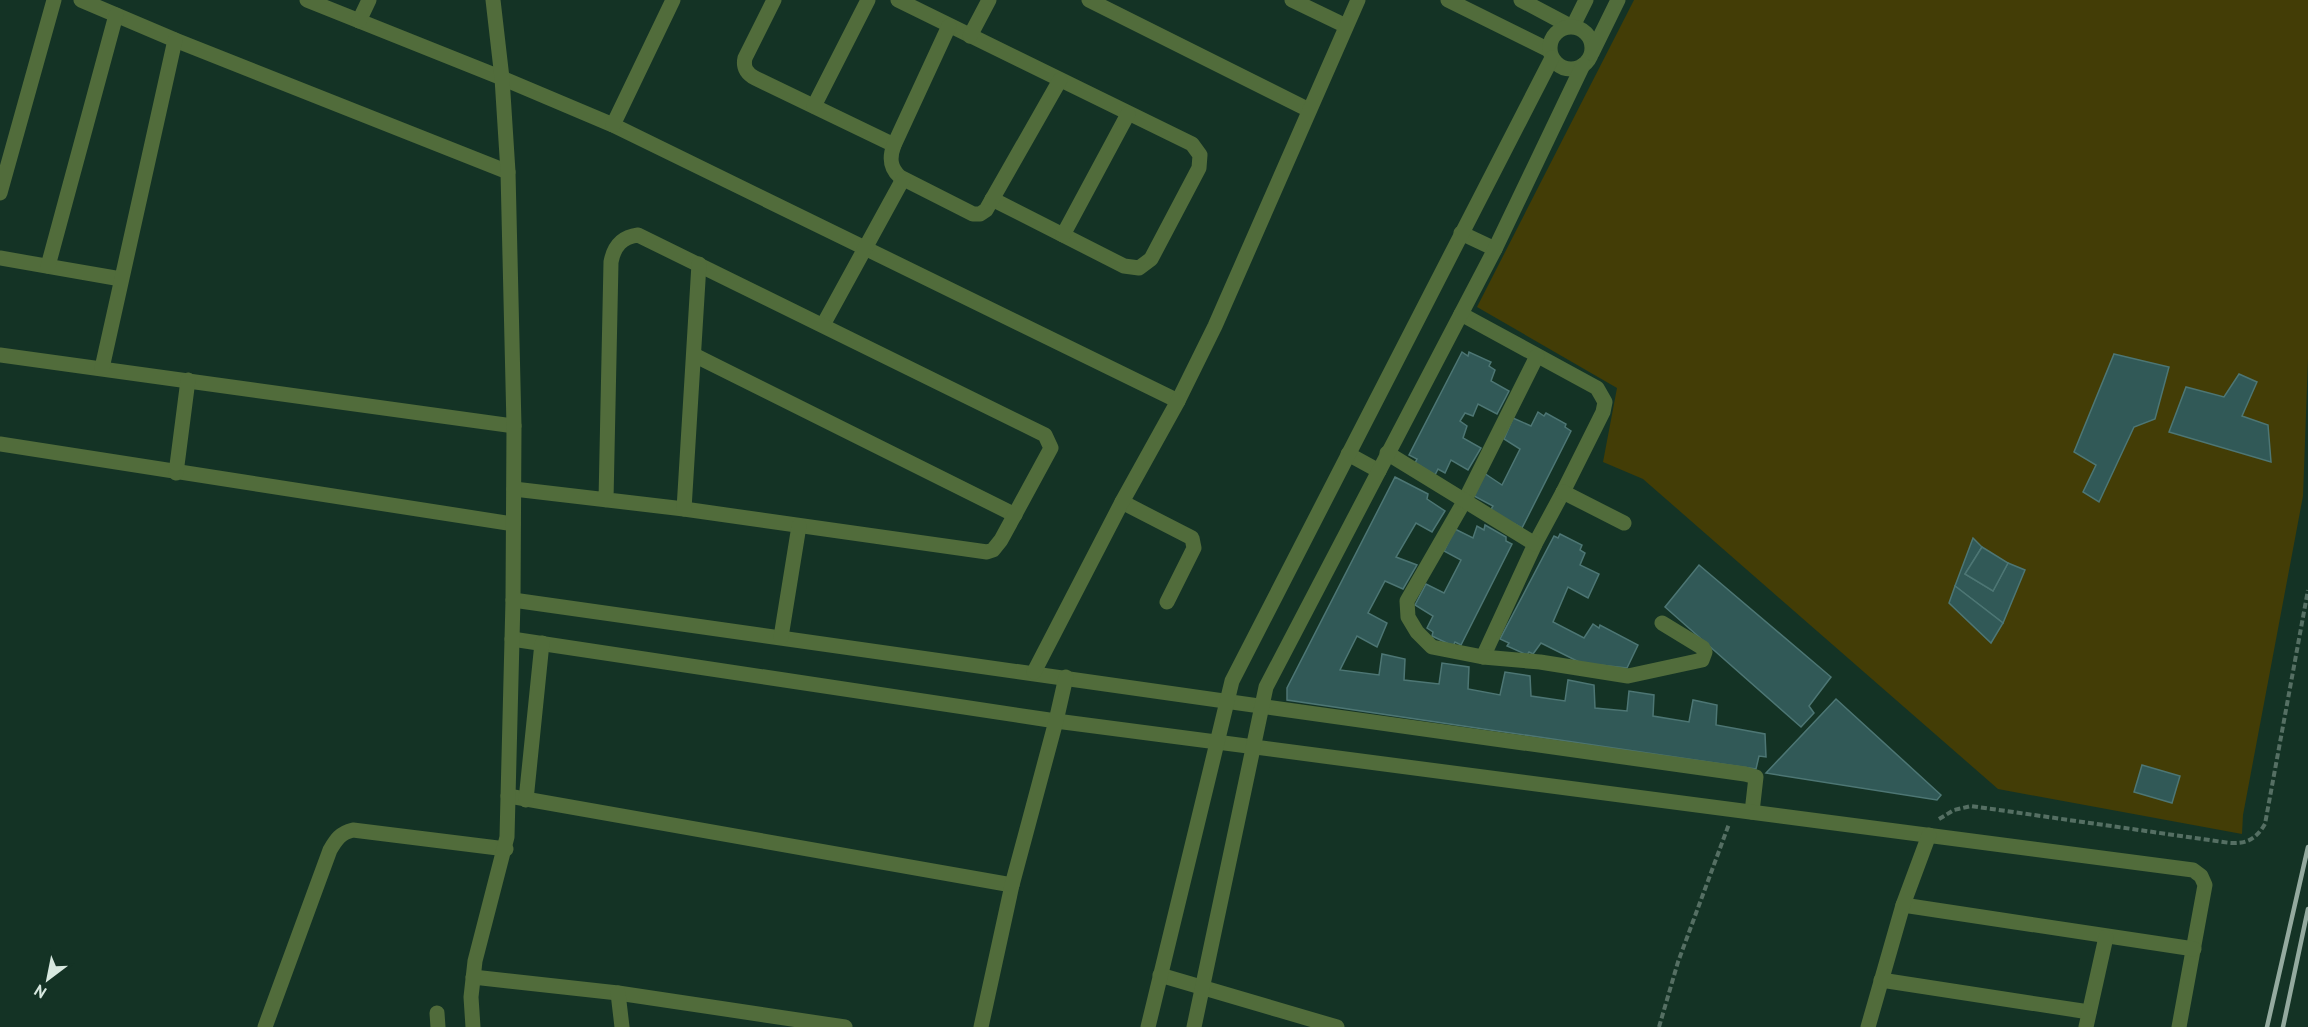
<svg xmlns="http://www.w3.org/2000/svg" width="2308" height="1027" font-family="'PT Sans',sans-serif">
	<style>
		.green { fill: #433d06 }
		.building { fill: #315957; stroke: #4d7674; stroke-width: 1.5 }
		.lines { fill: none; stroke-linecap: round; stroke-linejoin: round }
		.path { stroke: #556f63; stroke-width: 4; stroke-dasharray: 6 3; stroke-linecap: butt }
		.street { stroke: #516c3b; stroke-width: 15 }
		.rail { stroke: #94aa9f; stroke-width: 4.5 }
	</style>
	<rect width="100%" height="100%" fill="#143325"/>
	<polygon class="green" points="1634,0 2308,0 2308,359 2303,496 2243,815 2242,834 1998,789 1643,479 1603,462 1617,388 1477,307"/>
	<g class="building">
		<polygon points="1462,352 1468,356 1469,352 1491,362 1489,366 1495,370 1491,381 1509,391 1497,414 1478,404 1473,416 1465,413 1460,421 1467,426 1463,438 1481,448 1468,470 1451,460 1445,473 1438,469 1435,475 1415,463 1417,459 1409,455"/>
		<polygon points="2114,354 2169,367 2155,419 2134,427 2099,502 2083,492 2096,465 2074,452"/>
		<polygon points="2239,374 2257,382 2242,416 2268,425 2271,462 2169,432 2186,387 2224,397"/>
		<polygon points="1538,412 1544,416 1546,413 1566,424 1565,427 1571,431 1522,528 1490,511 1493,506 1474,496 1484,473 1502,485 1520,449 1504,439 1513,418 1531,426"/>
		<polygon points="1395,477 1428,494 1427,499 1445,511 1432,532 1416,523 1396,557 1417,565 1403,589 1385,581 1368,613 1387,623 1377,647 1357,636 1340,670 1379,675 1382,654 1405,659 1404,680 1439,684 1442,663 1469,667 1468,689 1500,695 1505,672 1530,676 1531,696 1565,701 1568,680 1594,685 1595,708 1627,711 1629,691 1654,695 1653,716 1689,722 1693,700 1717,705 1716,725 1765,734 1766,757 1759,756 1756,769 1287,700 1287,688"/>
		<polygon points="1485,525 1506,537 1506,541 1512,544 1461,645 1455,642 1453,646 1432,636 1433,632 1427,628 1433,616 1415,605 1426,584 1444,593 1461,560 1444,551 1455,529 1473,538 1477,526 1484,530"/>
		<polygon points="1560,534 1582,545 1580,550 1585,553 1580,565 1599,574 1588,598 1568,587 1553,622 1584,638 1593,624 1599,628 1600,625 1638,645 1627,668 1581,663 1541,643 1533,654 1529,652 1527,655 1507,646 1509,643 1500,639 1554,536 1558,538"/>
		<polygon points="1973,538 1982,547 1965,574 1993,591 2008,563 2025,570 2003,623 1955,586"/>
		<polygon points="1982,547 2008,563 1993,591 1965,574"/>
		<polygon points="1699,565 1831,677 1809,706 1814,713 1801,727 1665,607"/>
		<polygon points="1955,586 2003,623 1991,643 1949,603"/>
		<polygon points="1836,699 1941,795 1937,800 1766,773"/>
		<polygon points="2142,765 2180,776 2172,803 2134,792"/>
	</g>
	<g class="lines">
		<g class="path">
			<path d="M1939 819 1954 810 1971 806 2230 843C2247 844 2256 839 2265 824L2308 590"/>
			<polyline points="1659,1027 1678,962 1729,824"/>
		</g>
		<g class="street">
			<polyline points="81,0 175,40 508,172"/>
			<polyline points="307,0 502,78 613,125 1178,401"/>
			<path d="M774 0 745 58C743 67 746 73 755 78L894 145"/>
			<polyline points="898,0 1192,144 1200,155 1199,168 1151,259 1139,268 1124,266 992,199"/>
			<polyline points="1089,0 1309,110"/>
			<polyline points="1292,0 1346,26"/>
			<polyline points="1448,0 1549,50"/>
			<polyline points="1521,0 1570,26"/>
			<polyline points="359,21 369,0"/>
			<path d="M949 26 894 145C889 158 890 168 900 177L973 214H980L986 210 1060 80"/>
			<polyline points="1573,26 1586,0"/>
			<circle cx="1571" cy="48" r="21"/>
			<polyline points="970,36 989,0"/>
			<polyline points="1592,53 1618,0"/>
			<polyline points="814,106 868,0"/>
			<polyline points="613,125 673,0"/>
			<polyline points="0,193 54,0"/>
			<polyline points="1461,233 1495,249"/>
			<polyline points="1063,235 1128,114"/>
			<polyline points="0,258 121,279"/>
			<polyline points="48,266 116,15"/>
			<polyline points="1461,314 1597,388 1605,402 1603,412 1563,492 1535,544 1483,657"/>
			<polyline points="823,325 903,179"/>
			<polyline points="0,355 514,426"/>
			<polyline points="694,355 1015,515"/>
			<polyline points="1537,356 1465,500 1407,601 1408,617 1417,632 1432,647 1483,657 1540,662 1628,676 1702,660 1705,652 1703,648 1662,623"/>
			<polyline points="102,368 175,40"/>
			<polyline points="0,444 513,524"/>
			<polyline points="1387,453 1535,544"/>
			<polyline points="1348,454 1379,471"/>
			<polyline points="176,473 188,380"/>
			<path d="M514 489 684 509 987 552 993 550 1001 540 1051 448 1045 435 638 235C622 237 614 246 611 262L606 500"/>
			<polyline points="1563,492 1624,523"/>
			<polyline points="1122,502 1192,538 1194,548 1167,602"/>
			<polyline points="684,509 699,264"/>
			<path d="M513 600C924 657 1334 718 1745 774L1756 777 1752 812"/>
			<polyline points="781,637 799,526"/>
			<polyline points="512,639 1056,721 2193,870 2201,876 2205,885 2179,1027"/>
			<polyline points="1034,672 1122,502 1178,401 1215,326 1358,0"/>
			<polyline points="508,796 1012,885"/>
			<polyline points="526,800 542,643"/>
			<polyline points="1903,905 2194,949"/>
			<polyline points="1160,975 1337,1027"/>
			<polyline points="473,977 618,993 845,1027"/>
			<polyline points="1881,980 2089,1012"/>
			<polyline points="618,993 622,1027"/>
			<polyline points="437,1013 438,1027"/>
			<path d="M265 1027 330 850C336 840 340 833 353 830L506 849"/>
			<polyline points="473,1027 471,997 475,961 507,837 513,600 514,426 508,172 502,78 493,0"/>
			<polyline points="981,1027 1012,885 1056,721 1066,677"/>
			<polyline points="1148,1027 1232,681 1552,58"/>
			<polyline points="1194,1027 1266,687 1495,249 1583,65"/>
			<polyline points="1868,1027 1903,905 1929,835"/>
			<polyline points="2086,1027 2106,937"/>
		</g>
		<g class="rail">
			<polyline points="2267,1027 2308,847"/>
			<polyline points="2283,1027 2308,909"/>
		</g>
	</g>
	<g transform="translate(48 979) rotate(212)" stroke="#143325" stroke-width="4.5" paint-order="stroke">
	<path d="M0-4.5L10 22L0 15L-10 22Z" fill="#d8e9e0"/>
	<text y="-9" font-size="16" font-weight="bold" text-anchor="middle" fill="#d8e9e0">N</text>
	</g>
</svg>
